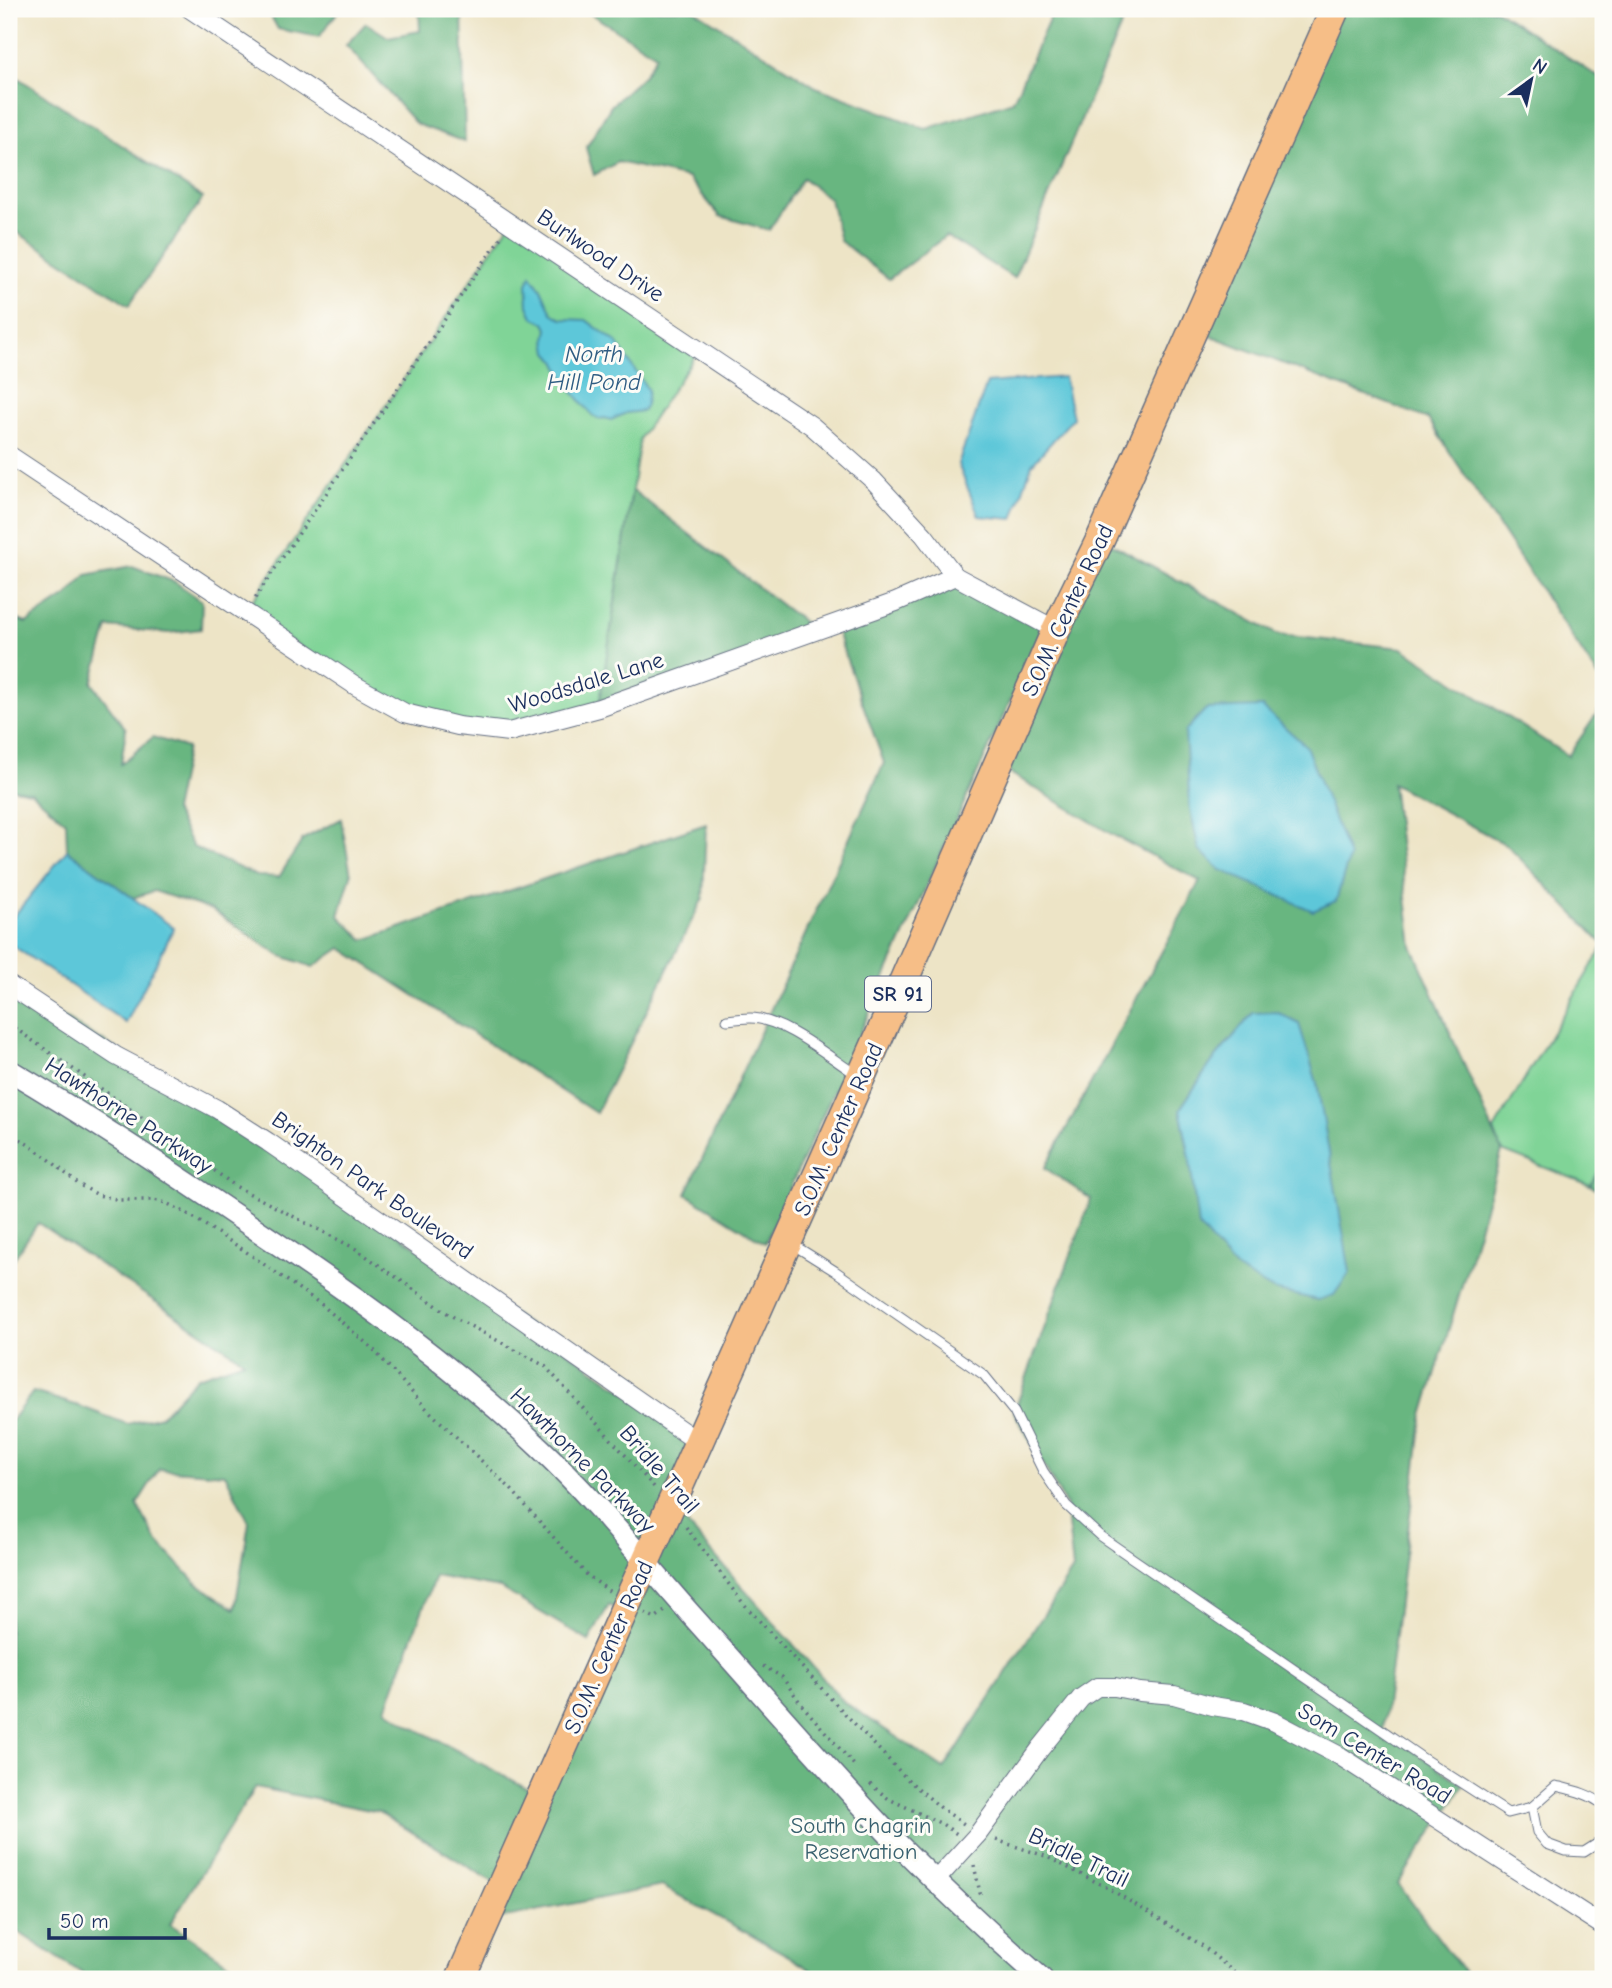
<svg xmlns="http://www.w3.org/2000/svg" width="1612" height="1988" font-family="'Comic Neue',sans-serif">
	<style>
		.green { fill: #80d497; stroke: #4e827a; stroke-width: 2 }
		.forest { fill: #68b680; stroke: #42726f; stroke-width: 2; fill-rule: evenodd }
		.water { fill: #5dc7d9; stroke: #3c7b9c; stroke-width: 2 }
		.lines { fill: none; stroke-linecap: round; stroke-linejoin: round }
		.service-casing { stroke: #646e82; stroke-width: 11 }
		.minor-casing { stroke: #646e82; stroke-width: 20 }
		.tertiary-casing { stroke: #646e82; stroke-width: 24 }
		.primary-casing { stroke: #646e82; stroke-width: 31 }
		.path { stroke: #646e82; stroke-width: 3.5; stroke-dasharray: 2 5; stroke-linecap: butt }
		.service { stroke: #fff; stroke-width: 9 }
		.minor { stroke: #fff; stroke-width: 18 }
		.tertiary { stroke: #fff; stroke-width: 21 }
		.primary { stroke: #f6be87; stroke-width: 28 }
		.labels { text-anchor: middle; stroke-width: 6; stroke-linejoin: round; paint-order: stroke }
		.shield { fill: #fdfcf7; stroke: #5f6c8c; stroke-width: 2 }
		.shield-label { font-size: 21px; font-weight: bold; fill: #1b2f5e }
		.street-label { font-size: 23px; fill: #1b2f5e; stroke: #fdfcf7 }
		.park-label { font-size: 23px; fill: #39616f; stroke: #fdfcf7 }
		.water-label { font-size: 24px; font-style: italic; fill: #2f5d83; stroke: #fdfcf7 }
	</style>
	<rect width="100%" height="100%" fill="#fdfcf7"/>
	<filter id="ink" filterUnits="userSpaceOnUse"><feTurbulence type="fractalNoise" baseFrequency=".0143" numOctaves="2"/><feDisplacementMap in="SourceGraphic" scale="14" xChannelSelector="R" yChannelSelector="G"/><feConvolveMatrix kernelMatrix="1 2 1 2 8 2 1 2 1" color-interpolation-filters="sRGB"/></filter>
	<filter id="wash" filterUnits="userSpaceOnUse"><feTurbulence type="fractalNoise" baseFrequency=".00686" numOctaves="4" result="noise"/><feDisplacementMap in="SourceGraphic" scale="28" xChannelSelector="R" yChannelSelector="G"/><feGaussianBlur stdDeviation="1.57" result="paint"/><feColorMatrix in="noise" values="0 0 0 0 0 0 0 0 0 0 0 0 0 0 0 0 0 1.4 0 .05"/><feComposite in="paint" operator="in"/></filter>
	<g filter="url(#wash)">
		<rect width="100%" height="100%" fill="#ede4c6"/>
		<g class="green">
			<polygon points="510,223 699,350 640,438 599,708 509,732 405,713 245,612"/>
			<polygon points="1603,947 1603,1194 1590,1185 1502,1151 1494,1130"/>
		</g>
		<g class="forest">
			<polygon points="267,9 340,9 319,37 278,29"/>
			<polygon points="419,9 462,9 465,142 416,124 346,45 366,23 388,37 420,31"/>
			<polygon points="583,9 693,9 816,87 926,129 1013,101 1054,9 1128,9 1014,278 946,236 889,279 840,241 830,199 803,178 769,230 720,216 688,178 618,162 594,175 586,148 611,106 644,75 656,55"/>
			<polygon points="1335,9 1495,9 1603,80 1603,684 1428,419 1193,329"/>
			<polygon points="9,72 203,198 129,305 9,227"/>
			<polygon points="632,490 815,631 599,708"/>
			<path d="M1101 538 1278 635 1402 648 1568 756 1603 705V944L1507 845 1392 783 1412 946 1502 1151 1422 1419 1383 1730 1464 1785 1398 1884 1469 1979H824L787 1955 662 1886 485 1921 500 1886 379 1812 255 1787 170 1924 252 1979H91L9 1926V1431L10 1422 33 1392 79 1406 127 1424 161 1416 197 1377 244 1361 38 1223 9 1266V985L217 1109 698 1442 670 1505 844 1702 944 1769 1073 1569 1066 1505 1014 1412 1091 1199 1045 1168 1200 881 1113 835 997 765ZM1253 1013 1189 1153 1180 1109 1212 1062ZM159 1469 225 1474 249 1522 235 1609 195 1582 156 1540 137 1504ZM435 1576 500 1588 589 1641 609 1605 623 1613 540 1795 409 1725 386 1709Z"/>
			<polygon points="132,566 175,582 202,601 201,629 169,633 108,627 92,683 126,729 121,764 153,737 187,748 174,811 193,847 257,876 279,877 303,839 341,819 351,875 339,916 364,940 706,824 703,898 596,1113 341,948 313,967 279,955 212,910 154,891 133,898 67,850 66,822 31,792 9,788 9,616 26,623 68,595 86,575"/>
			<polygon points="955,576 1045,624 765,1243 686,1194 884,763 834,624"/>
			<polygon points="1603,1165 1603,1194 1590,1185"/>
		</g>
		<g class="water">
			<polygon points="531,275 541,289 552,313 562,319 586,320 616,342 648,390 646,404 643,411 626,413 611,420 605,418 599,419 593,416 569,387 556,361 548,352 546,339 548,329 545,323 533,317 528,306 527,284"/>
			<polygon points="1064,377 1073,418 1032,464 1013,519 979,516 958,464 987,383"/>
			<polygon points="1262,707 1306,746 1349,857 1336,901 1313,911 1221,870 1199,850 1190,809 1185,731 1206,709"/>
			<polygon points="67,850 174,928 126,1023 9,943 9,922"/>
			<polygon points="1277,1012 1299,1024 1317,1083 1350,1272 1334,1295 1318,1300 1273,1290 1235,1268 1198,1226 1189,1153 1180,1109 1212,1062 1253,1013"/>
		</g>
	</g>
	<g filter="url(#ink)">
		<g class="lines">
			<defs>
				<g id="service">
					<path d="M727 1020C735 1019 742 1018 750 1018 783 1018 829 1057 857 1075"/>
					<path d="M792 1244 835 1271 984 1375 1014 1412 1043 1471 1066 1505 1100 1536 1421 1757 1508 1813 1532 1807 1556 1786C1572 1790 1591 1794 1603 1805"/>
					<polyline points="1532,1807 1537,1832 1547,1844 1566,1851 1584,1852 1603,1840"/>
				</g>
				<g id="minor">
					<polyline points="190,9 812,426 874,481 924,535 955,576"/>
					<polyline points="9,455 356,686 405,713 458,726 509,732 599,708 896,602 955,576 1056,630"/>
					<polyline points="9,985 116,1056 217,1109 268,1142 698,1442"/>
					<polyline points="935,1881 978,1834 1040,1749 1081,1698 1097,1687 1115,1687 1140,1692 1174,1695 1213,1706 1244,1711 1275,1722 1340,1756 1603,1926"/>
				</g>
				<path id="tertiary" d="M9 1070C95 1121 178 1176 260 1232 358 1298 455 1367 541 1449 596 1501 644 1562 695 1619 763 1695 829 1772 900 1846 946 1892 993 1936 1042 1979"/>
				<polyline id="primary" points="460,1979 901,987 1056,630 1101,538 1335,9"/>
			</defs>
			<use href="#service" class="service-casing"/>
			<use href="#minor" class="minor-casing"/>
			<use href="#tertiary" class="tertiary-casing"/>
			<use href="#primary" class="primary-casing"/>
			<g class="path">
				<polyline points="255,598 501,237"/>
				<polyline points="9,1024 160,1130 235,1186 356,1249 450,1315 545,1366 655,1488"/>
				<polyline points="9,1131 50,1160 78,1184 98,1195 120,1200 154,1200 166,1203 188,1214 245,1251 322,1305 373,1349 427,1409 510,1488 586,1574 609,1591"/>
				<polyline points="686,1527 743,1603 834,1702 906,1778 941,1808 964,1824"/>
				<polyline points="645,1613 655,1618 665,1611"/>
				<polyline points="763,1666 782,1677 802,1705 854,1765"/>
				<polyline points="870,1784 889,1799 942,1824 957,1834"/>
				<polyline points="996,1840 1045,1856 1108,1888 1203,1946 1242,1979"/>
				<polyline points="974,1865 980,1893 983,1898"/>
			</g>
			<use href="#service" class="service"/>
			<use href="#minor" class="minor"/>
			<use href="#tertiary" class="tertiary"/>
			<use href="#primary" class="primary"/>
		</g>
	</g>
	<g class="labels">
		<rect class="shield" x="865" y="976.5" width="66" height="35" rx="5"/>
		<g class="shield-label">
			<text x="898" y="1001">SR 91</text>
		</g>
		<g class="street-label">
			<text transform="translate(601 255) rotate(34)" y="8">Burlwood Drive</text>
			<text transform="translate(1067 610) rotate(-65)" y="8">S.O.M. Center Road</text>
			<text transform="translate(586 682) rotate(-17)" y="8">Woodsdale Lane</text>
			<text transform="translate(129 1115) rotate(33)" y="8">Hawthorne Parkway</text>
			<text transform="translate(838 1129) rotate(-66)" y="8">S.O.M. Center Road</text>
			<text transform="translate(373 1185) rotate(35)" y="8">Brighton Park Boulevard</text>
			<text transform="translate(583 1460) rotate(45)" y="8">Hawthorne Parkway</text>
			<text transform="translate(660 1469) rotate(49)" y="8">Bridle Trail</text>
			<text transform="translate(608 1647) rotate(-66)" y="8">S.O.M. Center Road</text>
			<text transform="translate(1375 1753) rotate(31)" y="8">Som Center Road</text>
			<text transform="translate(1079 1857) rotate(26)" y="8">Bridle Trail</text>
		</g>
		<g class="park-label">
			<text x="861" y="1833">South Chagrin<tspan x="861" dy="26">Reservation</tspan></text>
		</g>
		<g class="water-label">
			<text x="594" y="362">North<tspan x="594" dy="28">Hill Pond</tspan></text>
		</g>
	</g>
	<rect width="1612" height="1988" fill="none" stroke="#fdfcf7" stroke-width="35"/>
	<g transform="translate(1531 80) rotate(33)" stroke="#fdfcf7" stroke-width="5" paint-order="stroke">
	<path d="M0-5L12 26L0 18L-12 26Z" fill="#1b2f5e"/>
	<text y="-10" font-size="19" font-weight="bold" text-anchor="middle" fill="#1b2f5e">N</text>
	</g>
	<path d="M49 1928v10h136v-10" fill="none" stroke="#1b2f5e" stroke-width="3.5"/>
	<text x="60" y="1928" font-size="21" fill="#1b2f5e" stroke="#fdfcf7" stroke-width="5" paint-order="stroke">50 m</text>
</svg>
